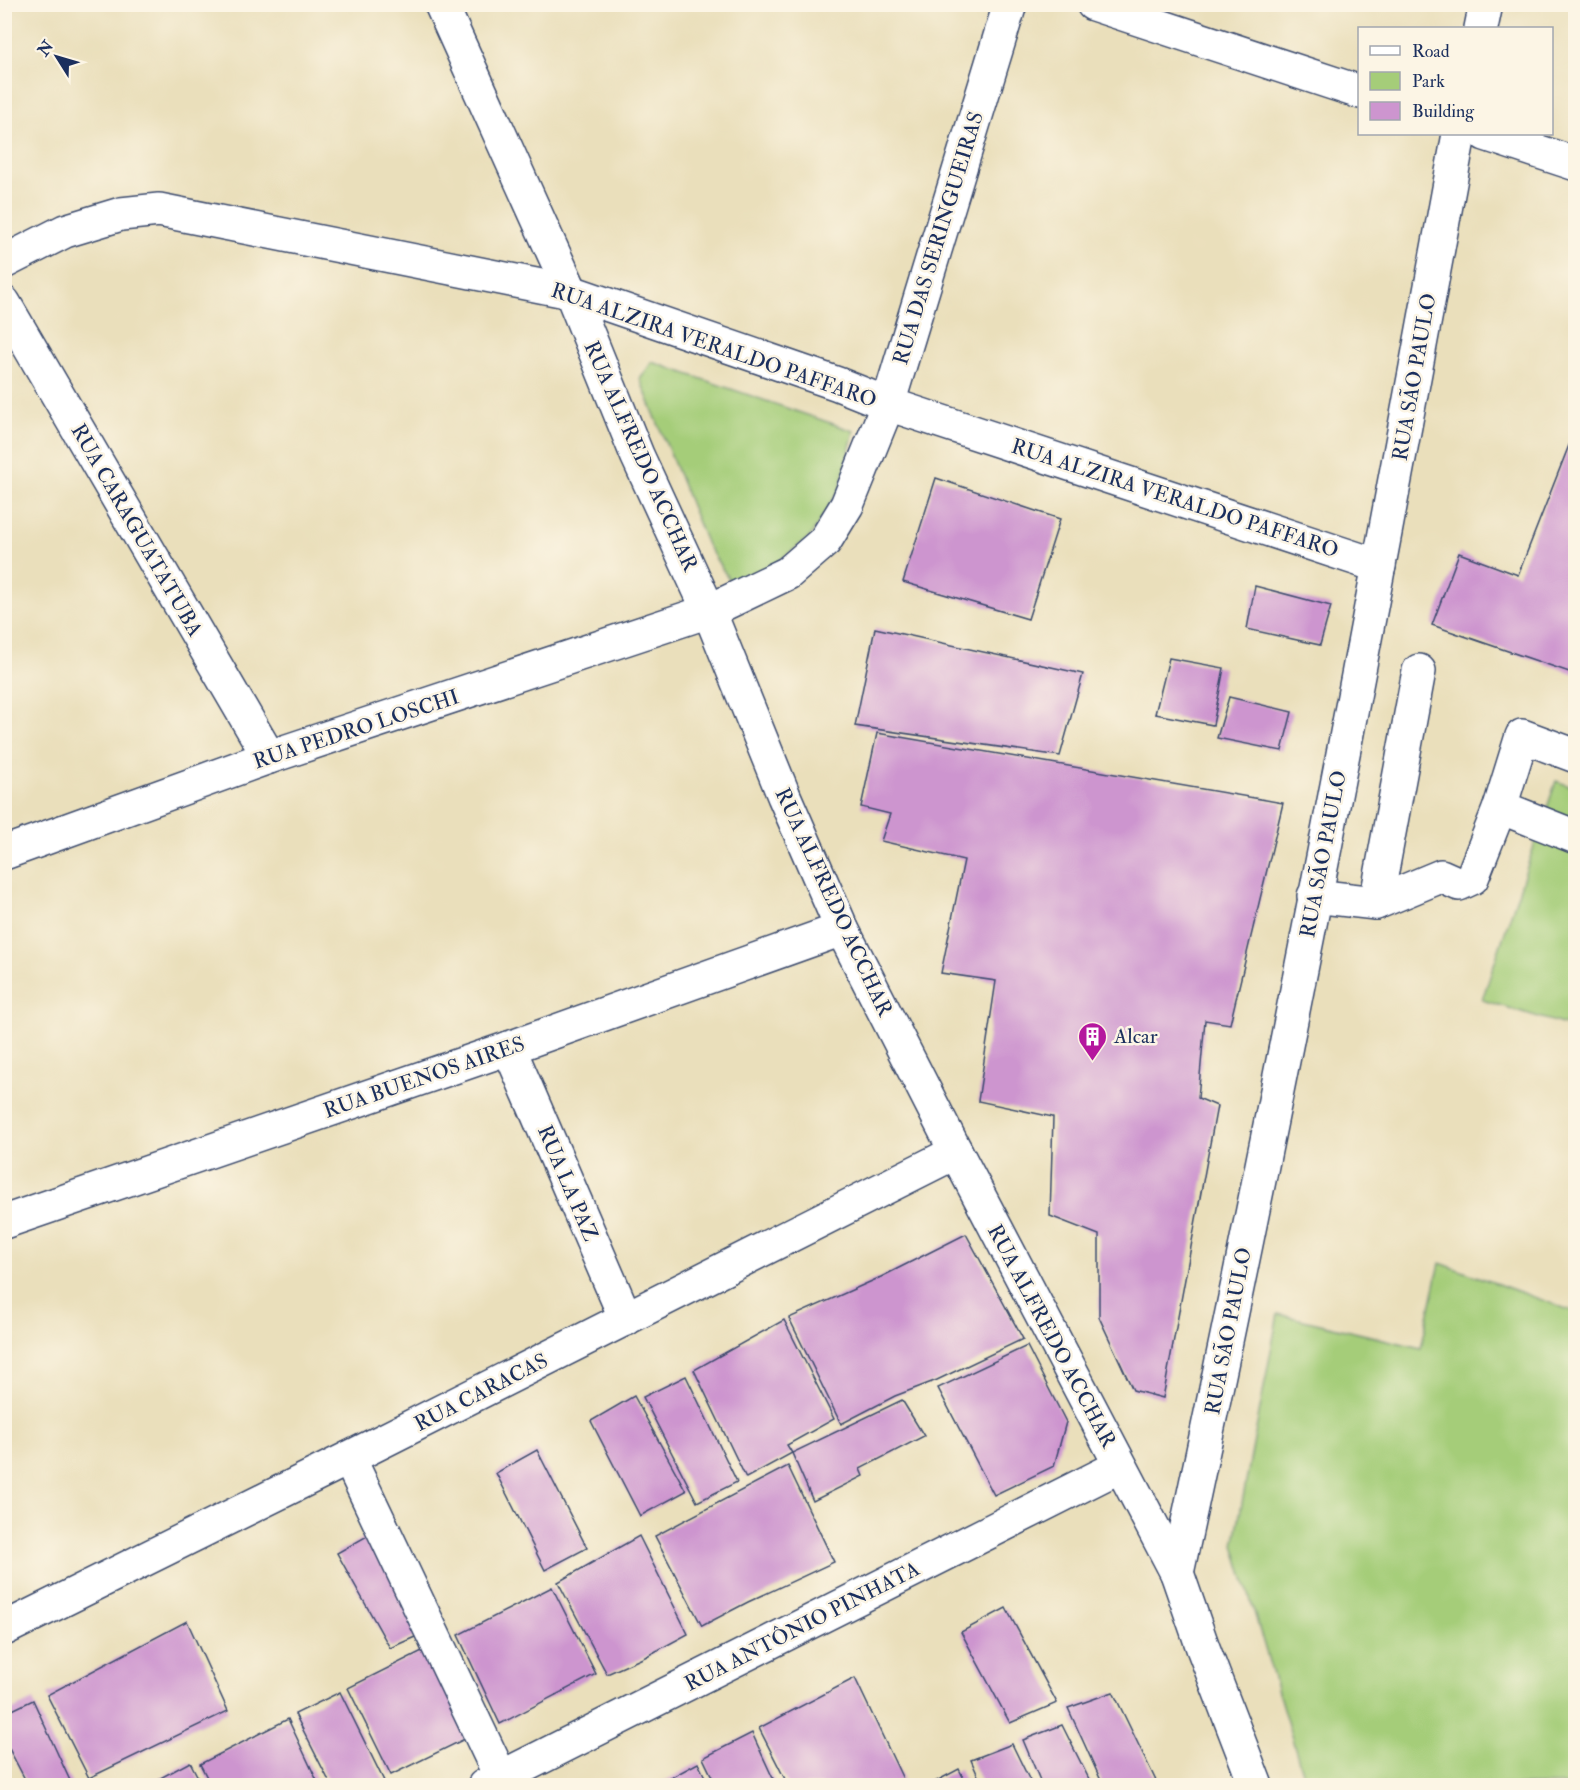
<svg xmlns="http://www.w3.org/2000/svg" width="1580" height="1790" font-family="'IM FELL Double Pica',serif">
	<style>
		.green { fill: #a5cd79; stroke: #607e6c; stroke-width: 1.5 }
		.building { fill: #cd95cf }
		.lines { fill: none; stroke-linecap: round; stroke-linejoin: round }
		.minor-casing { stroke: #3a496c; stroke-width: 36 }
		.minor { stroke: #fff; stroke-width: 33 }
		.labels { text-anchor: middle; stroke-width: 5; stroke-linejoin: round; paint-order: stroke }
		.street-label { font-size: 21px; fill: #1b2f5e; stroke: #fcf5e5 }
		.poi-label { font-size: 21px; fill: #1b2f5e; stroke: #fcf5e5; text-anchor: start }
	</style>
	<rect width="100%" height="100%" fill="#fcf5e5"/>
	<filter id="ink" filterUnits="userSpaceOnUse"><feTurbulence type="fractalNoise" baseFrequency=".0167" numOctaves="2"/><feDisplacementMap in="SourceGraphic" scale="12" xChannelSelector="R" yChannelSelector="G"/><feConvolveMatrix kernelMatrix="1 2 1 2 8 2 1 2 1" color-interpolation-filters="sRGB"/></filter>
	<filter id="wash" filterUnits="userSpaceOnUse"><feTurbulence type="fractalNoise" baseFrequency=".008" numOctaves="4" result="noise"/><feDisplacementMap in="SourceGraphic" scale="24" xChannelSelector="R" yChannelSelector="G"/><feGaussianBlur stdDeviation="1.35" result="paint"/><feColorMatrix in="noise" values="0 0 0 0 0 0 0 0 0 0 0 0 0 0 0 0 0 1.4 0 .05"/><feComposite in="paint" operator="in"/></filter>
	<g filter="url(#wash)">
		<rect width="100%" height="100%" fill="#eadfbb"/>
		<g class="green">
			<polygon points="652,362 854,431 840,488 810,537 768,569 730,581 707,545 640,379"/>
			<polygon points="1556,781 1575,788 1575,1028 1482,1000"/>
			<polygon points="1440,1263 1575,1312 1575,1785 1306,1785 1234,1545 1278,1314 1421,1348"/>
		</g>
		<g id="blocks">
			<g class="building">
				<polygon points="1575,430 1575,674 1432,625 1459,553 1518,575"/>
				<polygon points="936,478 1060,519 1028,619 903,582"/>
				<polygon points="1255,586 1331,606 1320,645 1247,629"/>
				<polygon points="875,628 1083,674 1060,756 855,726"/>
				<polygon points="1169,658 1224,668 1213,725 1155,714"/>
				<polygon points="1229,697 1292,712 1282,751 1217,738"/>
				<polygon points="877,733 1283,803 1230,1024 1205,1020 1198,1098 1217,1106 1163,1398 1133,1390 1099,1317 1099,1235 1050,1216 1053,1117 978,1101 996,981 941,973 964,860 881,841 890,814 861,807"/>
				<polygon points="966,1234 1023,1339 937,1380 895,1396 841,1424 789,1318 881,1277"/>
				<polygon points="784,1320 834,1419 787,1445 792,1453 746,1478 694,1370"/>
				<polygon points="1027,1346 1066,1422 1054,1466 994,1495 938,1388"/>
				<polygon points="686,1376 737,1482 697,1502 643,1397"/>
				<polygon points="634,1396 686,1491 640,1516 591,1421"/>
				<polygon points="902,1400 924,1436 860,1469 863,1476 813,1501 792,1453"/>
				<polygon points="537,1450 587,1548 545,1570 496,1473"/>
				<polygon points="788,1466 834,1562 748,1602 702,1626 655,1536"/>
				<polygon points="376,1531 424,1633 390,1648 337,1553"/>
				<polygon points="639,1536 688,1634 645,1657 607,1674 558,1582"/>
				<polygon points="552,1587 596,1674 500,1724 458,1635"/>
				<polygon points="1006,1608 1057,1703 1010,1723 961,1632"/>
				<polygon points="187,1621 228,1711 89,1778 47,1695"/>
				<polygon points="428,1648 471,1736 391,1775 348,1688"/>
				<polygon points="855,1678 903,1779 889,1785 788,1785 759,1728"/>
				<polygon points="340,1692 384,1781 375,1785 331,1785 295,1714"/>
				<polygon points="1113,1692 1158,1785 1103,1785 1068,1708"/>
				<polygon points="33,1700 72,1785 28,1785 4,1739 4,1714"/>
				<polygon points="288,1719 319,1785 211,1785 200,1764"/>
				<polygon points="1062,1725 1092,1785 1042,1785 1023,1740"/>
				<polygon points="752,1733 776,1785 716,1785 703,1758"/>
				<polygon points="1012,1744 1032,1785 982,1785 971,1760"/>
				<polygon points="190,1762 202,1785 155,1785 153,1782"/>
				<polygon points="698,1763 709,1785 657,1785"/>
				<polygon points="959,1769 967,1785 929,1785"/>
			</g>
		</g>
	</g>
	<g filter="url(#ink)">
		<use href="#blocks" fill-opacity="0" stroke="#3a496c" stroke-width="1.5"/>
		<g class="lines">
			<defs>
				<g id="minor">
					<polyline points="441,4 571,292 637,455 709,611 784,796 842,929 956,1152 1177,1573 1203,1648 1256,1786"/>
					<polyline points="1093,4 1360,92"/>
					<polyline points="1481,28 1486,4"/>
					<polyline points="1485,134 1576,164"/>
					<polyline points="4,262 65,231 121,214 159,210 571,292 838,384 888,404 1379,566"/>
					<polyline points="4,303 269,757"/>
					<polyline points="1500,807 1576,837"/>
					<polyline points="4,853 269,757 709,611 788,573 825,541 847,505 888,404 1010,4"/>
					<polyline points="1314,896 1376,903 1441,876 1459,884 1472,878 1500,807 1522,736 1576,756"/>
					<polyline points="1376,903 1419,671"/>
					<polyline points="509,1048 626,1319"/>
					<polyline points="4,1222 509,1048 842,929"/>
					<polyline points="349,1458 505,1786"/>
					<path d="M1177 1573C1280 1095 1371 614 1459 134"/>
					<polyline points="4,1629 349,1458 956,1152"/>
					<polyline points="484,1786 1120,1466"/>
				</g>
			</defs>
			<use href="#minor" class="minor-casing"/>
			<use href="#minor" class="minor"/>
		</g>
	</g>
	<defs>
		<symbol id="building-pin" viewBox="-11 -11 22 30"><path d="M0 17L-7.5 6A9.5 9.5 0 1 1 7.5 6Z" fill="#b5179e" stroke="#fcf5e5"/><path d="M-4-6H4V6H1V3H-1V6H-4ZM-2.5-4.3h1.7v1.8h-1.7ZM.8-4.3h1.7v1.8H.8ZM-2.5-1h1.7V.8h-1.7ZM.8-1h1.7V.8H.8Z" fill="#fff"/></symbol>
	</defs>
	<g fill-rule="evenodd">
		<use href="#building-pin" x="1076" y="1020" width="33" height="45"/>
	</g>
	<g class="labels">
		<g class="street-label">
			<text transform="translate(938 238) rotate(-73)" y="7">RUA DAS SERINGUEIRAS</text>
			<text transform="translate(714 345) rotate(19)" y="7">RUA ALZIRA VERALDO PAFFARO</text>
			<text transform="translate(1414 377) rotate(-80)" y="7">RUA SÃO PAULO</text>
			<text transform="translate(641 456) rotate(66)" y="7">RUA ALFREDO ACCHAR</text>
			<text transform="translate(1175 498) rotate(18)" y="7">RUA ALZIRA VERALDO PAFFARO</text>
			<text transform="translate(137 530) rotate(60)" y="7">RUA CARAGUATATUBA</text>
			<text transform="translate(356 729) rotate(-18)" y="7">RUA PEDRO LOSCHI</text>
			<text transform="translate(1323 854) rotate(-79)" y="7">RUA SÃO PAULO</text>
			<text transform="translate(834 902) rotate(65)" y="7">RUA ALFREDO ACCHAR</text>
			<text transform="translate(424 1077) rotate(-19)" y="7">RUA BUENOS AIRES</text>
			<text transform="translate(568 1183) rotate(67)" y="7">RUA LA PAZ</text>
			<text transform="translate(1228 1331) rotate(-79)" y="7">RUA SÃO PAULO</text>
			<text transform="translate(1052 1336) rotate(62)" y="7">RUA ALFREDO ACCHAR</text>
			<text transform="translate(481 1392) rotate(-27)" y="7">RUA CARACAS</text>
			<text transform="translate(802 1626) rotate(-27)" y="7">RUA ANTÔNIO PINHATA</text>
		</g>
		<g class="poi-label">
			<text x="1114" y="1043">Alcar</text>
		</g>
	</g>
	<rect width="1580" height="1790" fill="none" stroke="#fcf5e5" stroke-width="24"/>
	<rect x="1358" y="27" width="195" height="108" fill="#fcf5e5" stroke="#a2a6af" stroke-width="1.5"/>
	<rect x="1370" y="46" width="30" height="9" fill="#ffffff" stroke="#a2a6af" stroke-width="1.5"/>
	<text x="1412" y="57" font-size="18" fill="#1b2f5e">Road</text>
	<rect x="1370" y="72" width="30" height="18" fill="#a5cd79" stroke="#a2a6af" stroke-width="1.5"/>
	<text x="1412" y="87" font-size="18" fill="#1b2f5e">Park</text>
	<rect x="1370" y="102" width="30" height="18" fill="#cd95cf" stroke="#a2a6af" stroke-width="1.5"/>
	<text x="1412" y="117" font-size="18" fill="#1b2f5e">Building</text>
	<g transform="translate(57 57) rotate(307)" stroke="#fcf5e5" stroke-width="4.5" paint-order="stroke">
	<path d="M0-4.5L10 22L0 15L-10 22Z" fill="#1b2f5e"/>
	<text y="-9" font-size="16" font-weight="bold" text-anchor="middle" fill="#1b2f5e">N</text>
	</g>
</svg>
